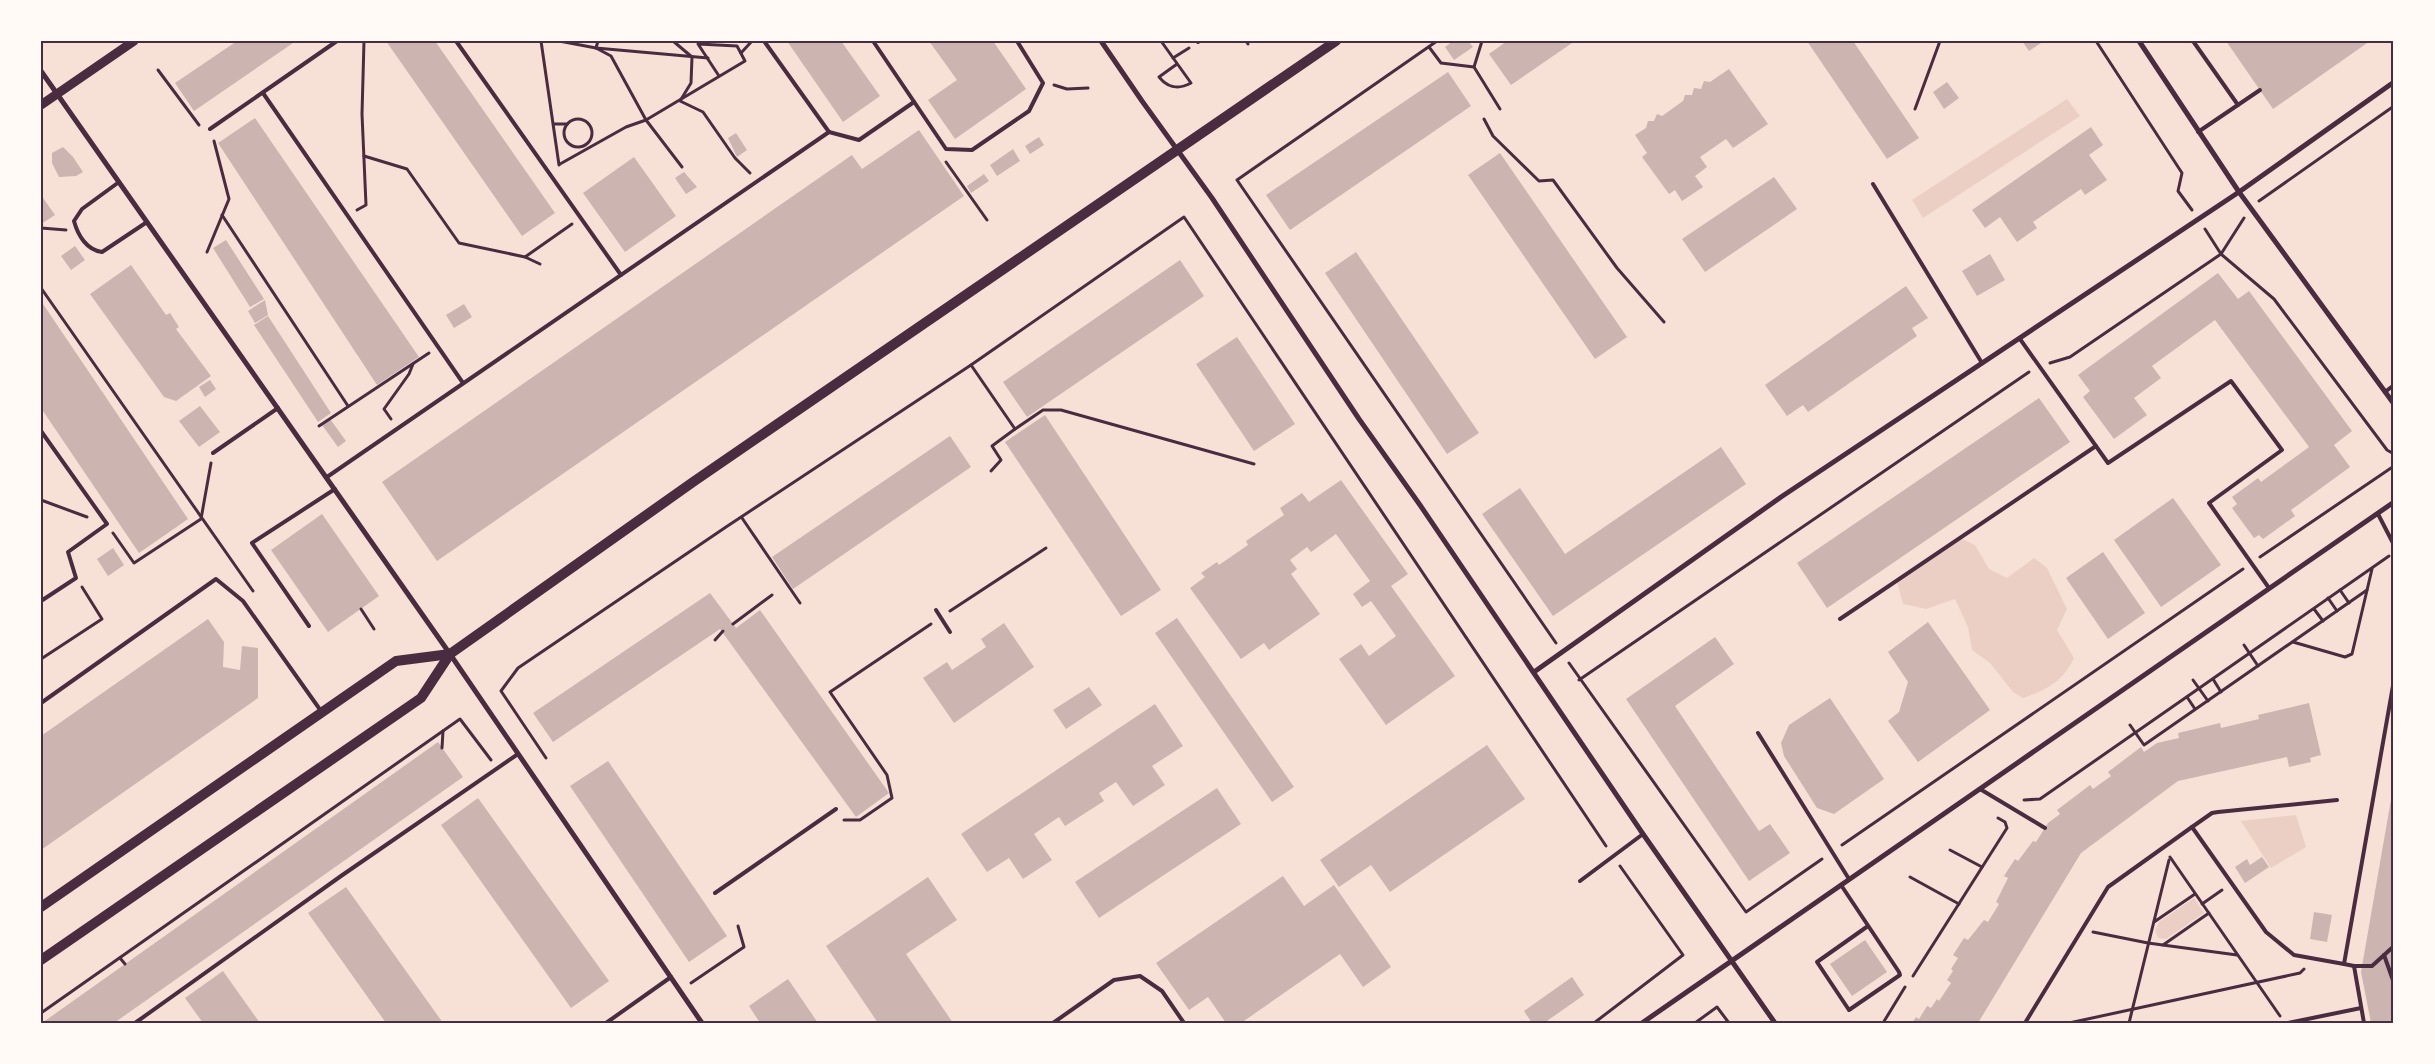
<svg xmlns="http://www.w3.org/2000/svg" width="2435" height="1064" font-family="'Fira Sans Condensed',sans-serif">
	<style>
		.green { fill: #ebcfc5 }
		.building { fill: #ccb4b1 }
		.lines { fill: none; stroke-linecap: round; stroke-linejoin: round }
		.path { stroke: #4a2c40; stroke-width: 3 }
		.service { stroke: #4a2c40; stroke-width: 4 }
		.minor { stroke: #4a2c40; stroke-width: 5 }
		.tertiary { stroke: #4a2c40; stroke-width: 9 }
		.secondary { stroke: #4a2c40; stroke-width: 10 }
		.neatline { fill: none; stroke: #4a2c40; stroke-width: 2 }
	</style>
	<rect width="100%" height="100%" fill="#f7e1d7"/>
	<g class="green">
		<polygon points="2067,99 2080,116 1923,218 1912,200"/>
		<path d="M1962 539 1975 545 1989 569 2007 578 2034 558 2047 568 2067 609 2057 630 2074 658C2063 681 2047 690 2023 698L2013 692 1990 663 1972 650 1968 627 1955 599 1926 609 1903 604 1897 582 1927 558Z"/>
		<polygon points="2296,815 2306,847 2271,868 2241,821"/>
		<polygon points="2194,898 2204,913 2166,939 2158,938 2155,931 2159,922"/>
	</g>
	<g class="building">
		<polygon points="237,41 296,41 194,111 175,83"/>
		<polygon points="386,41 435,41 555,213 522,236"/>
		<polygon points="787,41 841,41 880,96 843,122"/>
		<polygon points="929,41 993,41 1026,89 955,139 928,100 957,80"/>
		<polygon points="1453,41 1468,41 1473,47 1454,60 1445,47"/>
		<polygon points="1507,41 1575,41 1511,85 1489,54"/>
		<polygon points="1807,41 1853,41 1919,138 1887,159"/>
		<polygon points="2022,41 2044,41 2029,51"/>
		<polygon points="2226,41 2370,41 2273,109"/>
		<polygon points="1729,69 1768,124 1733,148 1726,139 1700,157 1707,167 1695,176 1703,187 1682,201 1675,190 1669,194 1642,157 1647,153 1635,135 1646,128 1648,121 1654,121 1657,114 1662,116 1683,101 1685,95 1692,95 1694,88 1701,89 1704,81 1710,82"/>
		<polygon points="1448,72 1471,106 1290,230 1266,195"/>
		<polygon points="1947,82 1959,98 1944,109 1933,92"/>
		<polygon points="255,118 419,357 377,385 218,143"/>
		<polygon points="2091,127 2103,145 2089,155 2107,180 2085,195 2081,189 2033,222 2037,228 2017,242 2000,217 1985,228 1972,210"/>
		<polygon points="919,130 964,196 437,561 382,482 852,155 862,169"/>
		<polygon points="736,133 747,150 737,157 728,138"/>
		<polygon points="1039,137 1044,145 1030,154 1025,146"/>
		<polygon points="63,147 73,157 83,172 76,176 59,177 52,163 52,153"/>
		<polygon points="1013,149 1020,161 997,176 990,165"/>
		<polygon points="1500,153 1627,337 1595,359 1468,175"/>
		<polygon points="634,157 676,216 625,252 583,193"/>
		<polygon points="684,172 697,187 686,194 675,178"/>
		<polygon points="984,174 989,181 971,193 967,186"/>
		<polygon points="1774,177 1797,209 1705,272 1682,239"/>
		<polygon points="41,195 55,215 41,224"/>
		<polygon points="226,240 264,299 250,307 213,248"/>
		<polygon points="75,246 85,260 71,270 61,256"/>
		<polygon points="1356,252 1479,433 1447,454 1325,273"/>
		<polygon points="1990,254 2005,280 1977,296 1962,271"/>
		<polygon points="1180,260 1204,296 1027,417 1003,382"/>
		<polygon points="131,265 166,315 170,313 179,327 176,329 211,376 176,401 164,397 90,294"/>
		<polygon points="2218,273 2238,299 2249,291 2352,431 2334,445 2350,467 2291,510 2295,516 2263,539 2259,535 2254,538 2232,508 2237,504 2232,497 2258,478 2261,482 2309,447 2215,320 2152,366 2161,378 2134,398 2147,415 2114,439 2083,397 2090,391 2078,375"/>
		<polygon points="1906,286 1928,318 1912,328 1917,336 1808,412 1803,405 1787,416 1765,385"/>
		<polygon points="265,300 268,315 255,323 248,311"/>
		<polygon points="41,301 188,519 139,553 41,408"/>
		<polygon points="464,304 472,317 454,328 446,315"/>
		<polygon points="268,316 331,413 318,422 254,325"/>
		<polygon points="1237,337 1295,424 1254,451 1196,364"/>
		<polygon points="210,380 216,389 205,397 199,387"/>
		<polygon points="2039,398 2070,442 1827,608 1797,563"/>
		<polygon points="200,406 220,432 199,447 179,421"/>
		<polygon points="1045,415 1161,590 1121,616 1005,442"/>
		<polygon points="330,419 346,441 338,447 322,425"/>
		<polygon points="950,436 971,467 793,589 772,557"/>
		<polygon points="1721,447 1746,484 1553,616 1482,514 1520,488 1565,554"/>
		<polygon points="1341,480 1408,574 1391,586 1455,676 1386,725 1339,659 1361,644 1369,656 1396,636 1371,601 1362,607 1353,594 1370,581 1336,534 1311,552 1307,547 1290,560 1297,569 1291,574 1320,614 1269,650 1264,643 1241,659 1190,588 1205,577 1201,573 1217,562 1219,565 1248,545 1246,541 1284,515 1280,508 1302,493 1309,502"/>
		<polygon points="2173,498 2221,565 2161,607 2114,540"/>
		<polygon points="322,514 379,596 328,632 271,550"/>
		<polygon points="113,548 124,565 108,576 97,559"/>
		<polygon points="2103,552 2145,613 2108,639 2066,578"/>
		<polygon points="710,593 736,628 760,610 889,793 856,817 720,629 553,742 533,713"/>
		<polygon points="1177,618 1294,787 1272,802 1155,633"/>
		<polygon points="208,619 224,642 223,667 240,670 242,646 258,648 258,698 41,850 41,736"/>
		<polygon points="1928,622 1990,710 1918,762 1888,721 1899,712 1908,682 1888,652"/>
		<polygon points="1004,623 1034,667 954,723 923,678 947,662 952,670 986,647 981,639"/>
		<polygon points="1715,637 1734,664 1675,706 1759,831 1770,824 1790,853 1749,881 1626,699"/>
		<polygon points="1089,687 1102,705 1066,729 1053,710"/>
		<polygon points="1830,698 1884,779 1834,814 1817,808 1784,756 1781,743 1789,725"/>
		<polygon points="2309,703 2321,755 2310,758 2311,762 2289,767 2287,757 2178,781 2081,853 1978,1023 1912,1023 1916,1017 1919,1019 1927,1006 1931,1008 1937,999 1939,1001 1951,983 1947,980 1953,971 1951,969 1958,958 1953,955 1964,938 1968,940 1984,920 1988,922 1999,904 1996,902 2008,878 2004,876 2015,859 2018,861 2033,841 2036,842 2048,823 2060,814 2057,810 2090,785 2093,789 2111,776 2108,772 2141,747 2144,752 2157,743 2179,738 2178,733 2220,723 2221,728 2259,719 2258,715"/>
		<polygon points="1155,704 1183,746 1152,766 1165,785 1133,806 1116,782 1099,793 1104,801 1065,826 1059,817 1034,834 1052,860 1023,879 1009,858 987,872 961,834"/>
		<polygon points="438,742 463,777 114,1023 42,1023"/>
		<polygon points="1487,745 1525,799 1390,892 1371,865 1339,887 1320,860"/>
		<polygon points="608,761 727,936 689,962 570,786"/>
		<polygon points="1217,788 1241,824 1099,918 1075,882"/>
		<polygon points="2393,788 2394,1023 2371,1023 2361,972"/>
		<polygon points="478,798 609,981 571,1008 441,825"/>
		<polygon points="2262,857 2269,867 2245,883 2235,867 2247,859 2250,865"/>
		<polygon points="1283,876 1304,906 1334,885 1391,967 1363,987 1340,954 1241,1023 1226,1023 1208,997 1189,1010 1156,963"/>
		<polygon points="928,877 957,920 906,954 953,1023 878,1023 826,946"/>
		<polygon points="346,887 443,1023 386,1023 308,913"/>
		<polygon points="2314,912 2332,915 2327,942 2310,939"/>
		<polygon points="1865,940 1887,972 1852,996 1830,964"/>
		<polygon points="223,971 260,1023 203,1023 185,998"/>
		<polygon points="1572,977 1584,995 1544,1023 1532,1023 1524,1011"/>
		<polygon points="788,979 818,1023 760,1023 749,1006"/>
	</g>
	<g class="lines">
		<g class="path">
			<polyline points="541,41 559,165"/>
			<polyline points="559,41 596,48 708,58"/>
			<polyline points="673,41 692,57 691,83 680,101 703,112 735,158 750,173"/>
			<path d="M1161 41 1191 83C1178 90 1168 88 1159 77L1177 64"/>
			<polyline points="1246,41 1248,44"/>
			<polyline points="1437,41 1237,180 1556,643"/>
			<polyline points="2096,41 2182,173 2178,191 2192,210"/>
			<polyline points="1429,47 1441,63 1474,67 1500,109"/>
			<polyline points="596,48 611,56 646,120 745,61 737,46 698,44 719,76"/>
			<polyline points="596,48 598,41"/>
			<polyline points="741,53 752,41"/>
			<polyline points="1173,58 1189,48"/>
			<polyline points="1474,67 1482,41"/>
			<polyline points="158,70 199,125"/>
			<polyline points="1054,85 1067,89 1088,88"/>
			<polyline points="1915,109 1940,41"/>
			<polyline points="1484,119 1493,136 1539,181 1553,180 1617,268 1664,322"/>
			<circle cx="578" cy="133" r="14"/>
			<polyline points="554,124 567,124"/>
			<polyline points="364,156 407,169 459,243 525,257 572,224"/>
			<polyline points="946,162 987,220"/>
			<polyline points="560,164 626,127 646,120 682,167"/>
			<polyline points="2259,201 2394,106"/>
			<polyline points="357,210 366,205 362,114 364,41"/>
			<polyline points="222,215 348,406"/>
			<polyline points="41,228 66,230"/>
			<polyline points="2205,229 2221,254 2274,299 2387,450 2394,454"/>
			<polyline points="207,252 229,199 214,141"/>
			<polyline points="525,257 540,264"/>
			<polyline points="41,288 253,591"/>
			<polyline points="2050,363 2070,357 2221,254 2244,218"/>
			<polyline points="971,365 1015,429 1043,410 1061,410 1254,464"/>
			<polyline points="391,419 384,409 409,374 413,364"/>
			<polyline points="319,426 429,353"/>
			<polyline points="991,471 1001,460 992,446 1015,429"/>
			<polyline points="41,500 87,517"/>
			<polyline points="742,518 800,603"/>
			<polyline points="113,533 134,563 201,519 211,463"/>
			<polyline points="2260,557 2394,466"/>
			<polyline points="2340,590 2349,603"/>
			<polyline points="2328,598 2337,611"/>
			<polyline points="361,609 374,629"/>
			<polyline points="2314,609 2323,621"/>
			<polyline points="950,611 1046,548"/>
			<polyline points="733,624 772,595"/>
			<polyline points="715,640 723,631"/>
			<polyline points="2293,642 2345,657 2352,654 2372,569"/>
			<polyline points="2244,645 2258,666"/>
			<polyline points="41,659 102,619 82,587"/>
			<polyline points="1569,663 1746,912 1822,859"/>
			<polyline points="2213,679 2221,692"/>
			<polyline points="1579,680 2029,372"/>
			<polyline points="2193,680 2208,701"/>
			<polyline points="2187,697 2195,709"/>
			<polyline points="2130,725 2144,745 2367,590"/>
			<polyline points="442,748 443,731"/>
			<polyline points="546,758 501,691 518,668 726,527 971,365 1184,217 1606,846"/>
			<polyline points="2024,800 2040,799 2389,556"/>
			<polyline points="844,820 860,820 892,798 887,775 830,692 931,624"/>
			<polyline points="1842,845 2243,569"/>
			<polyline points="1950,850 1982,867"/>
			<polyline points="2170,857 2280,1016"/>
			<polyline points="1910,877 1959,904"/>
			<polyline points="2202,904 2222,890"/>
			<polyline points="2154,922 2195,894"/>
			<polyline points="2093,932 2148,943 2237,955"/>
			<polyline points="2163,945 2209,913"/>
			<polyline points="120,958 125,964"/>
			<polyline points="1913,976 2007,828 2005,822 1998,818"/>
			<polyline points="691,983 744,947 738,926"/>
			<polyline points="41,1013 460,719 491,760"/>
			<polyline points="1594,1023 1683,955 1620,866"/>
			<polyline points="1695,1023 1717,1007 1729,1023"/>
			<polyline points="1883,1023 1905,987"/>
			<polyline points="2069,1023 2300,973 2304,969"/>
			<polyline points="2129,1023 2169,860"/>
		</g>
		<g class="service">
			<polyline points="456,41 621,275"/>
			<polyline points="764,41 829,132"/>
			<polyline points="873,41 946,149 972,150 1029,111 1043,83 1017,41"/>
			<polyline points="2193,41 2238,105"/>
			<polyline points="1198,42 1199,41"/>
			<polyline points="263,93 463,383"/>
			<polyline points="210,129 337,41"/>
			<polyline points="2198,132 2260,90"/>
			<path d="M119 182 82 209 74 221C78 236 87 250 102 252L147 222"/>
			<polyline points="1873,184 1982,363"/>
			<polyline points="2020,339 2108,463 2231,381 2282,450 2209,503 2269,588"/>
			<polyline points="2385,392 2394,385"/>
			<polyline points="41,431 107,524 68,552 76,578 41,601"/>
			<polyline points="213,453 278,408"/>
			<polyline points="327,477 829,132 859,140 914,102"/>
			<polyline points="2378,514 2394,545"/>
			<polyline points="936,610 950,632"/>
			<polyline points="1840,619 2096,446"/>
			<polyline points="309,626 252,543 335,489"/>
			<polyline points="41,703 216,579 243,601 321,711"/>
			<polyline points="1758,733 1849,879"/>
			<polyline points="1980,789 2045,828"/>
			<polyline points="2192,827 2212,813 2218,812 2337,800"/>
			<polyline points="1580,881 1643,834"/>
			<polyline points="1841,885 1899,972 1900,975 1849,1010 1817,962 1868,926"/>
			<polyline points="715,893 836,809"/>
			<polyline points="2384,955 2394,983"/>
			<polyline points="2354,966 2372,966 2394,946"/>
			<polyline points="135,1023 341,876 518,754"/>
			<polyline points="606,1023 671,977"/>
			<polyline points="1053,1023 1114,980 1140,976 1162,991 1184,1023"/>
			<polyline points="2025,1023 2108,887 2192,827 2266,932 2294,955 2344,964"/>
			<polyline points="2288,1023 2361,1008"/>
			<polyline points="2364,1023 2354,966 2344,964 2394,680"/>
		</g>
		<g class="minor">
			<polyline points="1101,41 1142,101 1212,198 1359,419 1420,505 1643,834 1775,1023"/>
			<polyline points="2139,41 2239,192 2394,404"/>
			<polyline points="41,71 450,654 702,1023"/>
			<polyline points="1534,672 1781,497 2239,192 2394,82"/>
			<polyline points="1642,1023 2394,502"/>
		</g>
		<polyline class="tertiary" points="41,105 134,41"/>
		<g class="secondary">
			<polyline points="41,907 396,661 450,654"/>
			<polyline points="41,960 421,698 450,654 693,482 1336,41"/>
		</g>
	</g>
	<rect width="2435" height="1064" fill="none" stroke="#fffaf5" stroke-width="85"/>
	<rect x="42" y="42" width="2350" height="980" class="neatline"/>
</svg>
